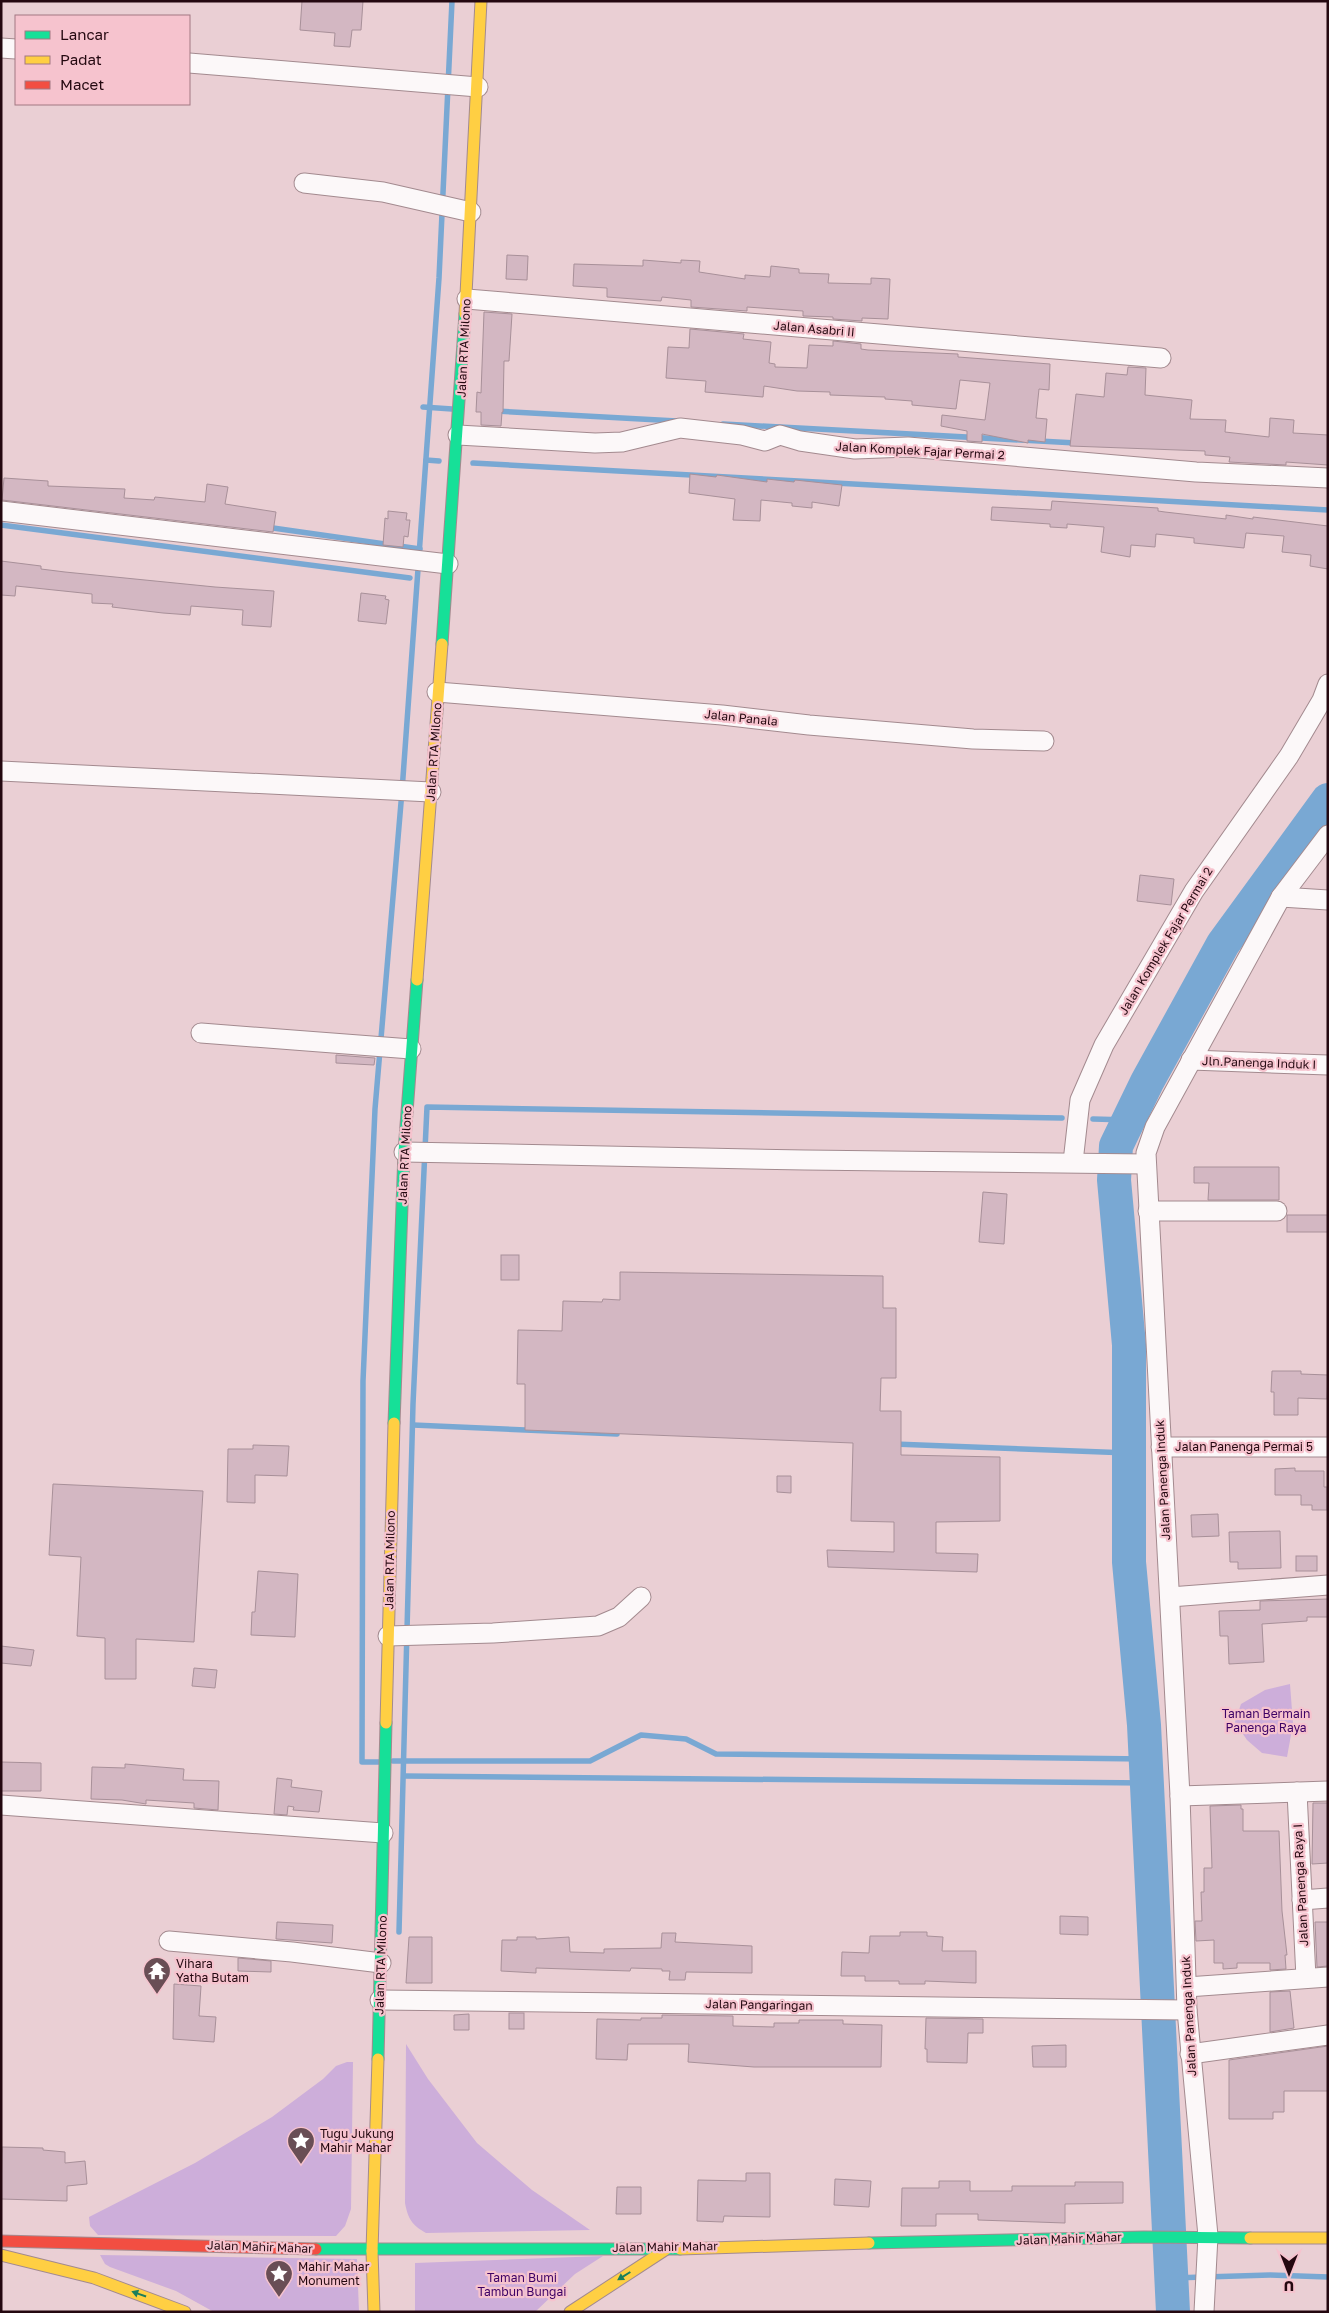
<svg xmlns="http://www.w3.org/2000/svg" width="1329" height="2313" font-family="'Golos Text',sans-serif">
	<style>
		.green { fill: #cdaeda }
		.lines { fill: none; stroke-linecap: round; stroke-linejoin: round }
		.stream { stroke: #79a8d3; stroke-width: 5.5 }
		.river { stroke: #79a8d3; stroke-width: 34 }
		.building { fill: #d3b7c2; stroke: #a89099 }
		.street-casing { stroke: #a38a8f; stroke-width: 21 }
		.fast-casing { stroke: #a38a8f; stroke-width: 13 }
		.slow-casing { stroke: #a38a8f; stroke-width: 13 }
		.jam-casing { stroke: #a38a8f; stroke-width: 13 }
		.street { stroke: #fcf8f9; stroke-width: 19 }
		.fast { stroke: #16e098; stroke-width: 11 }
		.slow { stroke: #ffcf43; stroke-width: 11 }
		.jam { stroke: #f24e42; stroke-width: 11 }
		.oneway { fill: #1c7f5b }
		.labels { text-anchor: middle; stroke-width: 4.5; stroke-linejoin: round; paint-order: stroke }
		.street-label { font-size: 12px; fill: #240810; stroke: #f6c3ce }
		.park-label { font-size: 12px; fill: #3d0265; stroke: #f6c3ce }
		.poi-label { font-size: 12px; fill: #240810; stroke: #f6c3ce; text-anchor: start }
	</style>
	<rect width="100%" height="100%" fill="#eacfd4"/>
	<g class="green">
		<polygon points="1290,1684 1293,1724 1287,1757 1262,1753 1247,1740 1235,1722 1241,1704 1265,1690"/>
		<path d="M406 2044 428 2079 477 2143 532 2190 590 2230 426 2233C412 2225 408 2219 405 2203Z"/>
		<polygon points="347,2062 353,2062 351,2209 345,2226 336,2236 98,2235 90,2226 89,2217 195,2163 272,2117 323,2079 336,2066"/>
		<polygon points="100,2255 357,2259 359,2312 214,2312 176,2291 110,2267 105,2264"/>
		<polygon points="603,2256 575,2274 535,2312 415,2312 415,2263"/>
	</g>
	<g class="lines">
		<g class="stream">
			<polyline points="423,407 452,409"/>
			<polyline points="496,411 677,421"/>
			<polyline points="723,424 1076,443"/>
			<polyline points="426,460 439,461"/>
			<polyline points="473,463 1328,510"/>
			<polyline points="1,525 410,578"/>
			<polyline points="266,527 420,549"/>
			<polyline points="1093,1119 1129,1120"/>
			<polyline points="1114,1180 1139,1361 1139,1520 1144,1669 1158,1840 1177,2195"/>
			<polyline points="413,1425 617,1434"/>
			<polyline points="894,1444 1129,1453"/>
			<polyline points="393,1761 590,1761 641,1735 686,1739 716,1754 1146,1759"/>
			<polyline points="379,1762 362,1762 363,1381 375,1109 402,791 439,278 452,1"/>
			<polyline points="404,1776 1147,1783"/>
			<polyline points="399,1932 413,1404 427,1107 1062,1118"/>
			<polyline points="1172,2278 1270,2275 1328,2277"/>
		</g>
		<polyline class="river" points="1173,2312 1144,1725 1129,1562 1129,1345 1114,1180 1116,1146 1147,1082 1223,944 1328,800"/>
	</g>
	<g class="building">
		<polygon points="302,1 363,1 361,30 352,30 350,47 334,46 335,33 300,30"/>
		<polygon points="507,255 528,256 527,280 506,279"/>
		<polygon points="643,260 681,263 681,260 700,261 699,272 745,279 745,275 770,277 771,266 799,269 799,273 829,274 828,283 871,284 871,278 890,279 888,319 862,318 862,321 833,319 833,317 803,316 803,311 747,307 747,311 691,307 691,300 662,297 661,301 607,297 607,288 573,286 574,264 643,266"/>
		<polygon points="484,312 512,314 509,361 504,361 503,412 502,412 501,426 481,425 481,412 476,412 477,392 481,393"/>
		<polygon points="690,329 744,334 743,339 771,342 769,363 775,364 775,367 807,368 809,345 833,346 833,341 861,344 861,349 868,350 958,354 958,357 1050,364 1049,390 1039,389 1036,418 1047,419 1045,442 1028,440 1028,443 982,434 982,442 967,441 967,431 941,426 942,415 985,420 990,383 960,380 956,409 912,405 912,401 885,399 885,397 830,395 830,392 797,391 764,386 763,397 705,392 706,381 666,378 668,347 689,348"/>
		<polygon points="1128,367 1146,368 1145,395 1192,400 1190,419 1226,420 1225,432 1269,437 1270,418 1294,420 1293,433 1328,435 1328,465 1286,462 1286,465 1229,462 1230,457 1205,455 1205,451 1070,446 1076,394 1104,397 1106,373 1127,375"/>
		<polygon points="690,474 716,477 717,475 767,482 767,479 794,482 795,480 842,485 839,506 812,502 812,508 792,506 792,503 761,500 760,521 733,520 735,499 689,493"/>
		<polygon points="4,478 48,481 48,486 125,489 124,498 154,500 155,497 205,502 207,484 228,487 225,504 276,512 273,532 2,500"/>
		<polygon points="1052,501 1158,508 1158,511 1165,512 1226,519 1226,515 1253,519 1253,517 1328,526 1328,569 1310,566 1311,555 1282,552 1284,536 1246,533 1244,548 1194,543 1194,538 1156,534 1155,547 1131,545 1130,557 1101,552 1104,527 1067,524 1067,528 1050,527 1050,524 991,520 992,507 1051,510"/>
		<polygon points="388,511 407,513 406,520 410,520 408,537 404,536 403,547 383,545 385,518 388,519"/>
		<polygon points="1,561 41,566 41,569 65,572 215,587 274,591 271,627 242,625 243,610 191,606 190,615 163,613 112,607 113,604 92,603 92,594 16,586 15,596 1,595"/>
		<polygon points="361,593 386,596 385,599 389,600 386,624 358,621"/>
		<polygon points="1140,875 1174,879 1171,905 1137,901"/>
		<polygon points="336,1055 375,1058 374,1065 336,1063"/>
		<polygon points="1194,1167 1279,1167 1279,1200 1208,1200 1209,1183 1194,1183"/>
		<polygon points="983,1192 1007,1194 1004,1244 979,1242"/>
		<rect x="1287" y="1215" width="41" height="17"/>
		<rect x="501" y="1255" width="18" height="25"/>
		<polygon points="620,1272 883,1276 883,1308 896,1308 896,1378 881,1378 880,1411 901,1411 901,1455 1000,1457 1000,1521 936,1522 936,1553 978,1554 977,1572 828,1567 827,1550 894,1552 894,1522 851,1521 853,1443 525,1430 525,1384 517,1384 518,1330 562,1331 563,1301 602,1302 603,1299 620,1300"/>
		<polygon points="1272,1371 1301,1371 1301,1374 1328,1375 1327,1399 1298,1398 1298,1415 1274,1415 1274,1392 1271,1392"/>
		<polygon points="253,1445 289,1446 287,1476 255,1475 255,1503 227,1502 228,1449 253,1449"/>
		<polygon points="1295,1468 1295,1471 1324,1471 1324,1487 1327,1487 1327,1510 1312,1510 1312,1505 1301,1505 1301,1495 1275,1495 1275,1469"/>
		<polygon points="777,1476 791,1476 791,1493 777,1492"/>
		<polygon points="53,1484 203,1491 194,1642 136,1639 136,1679 105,1679 105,1638 77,1636 81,1557 49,1555"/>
		<polygon points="1218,1514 1219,1536 1192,1537 1191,1515"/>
		<polygon points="1280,1531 1281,1568 1238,1569 1238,1562 1230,1562 1229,1532"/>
		<rect x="1296" y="1556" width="21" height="15"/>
		<polygon points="258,1571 298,1574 295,1637 251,1635 252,1612 255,1612"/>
		<polygon points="1328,1599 1328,1617 1307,1617 1307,1621 1262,1624 1264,1662 1229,1664 1228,1636 1220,1636 1219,1611 1260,1610 1260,1601"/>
		<polygon points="1,1646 34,1650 31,1666 1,1663"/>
		<polygon points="194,1668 217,1670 215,1688 192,1686"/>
		<polygon points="1,1762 41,1763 41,1791 1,1791"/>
		<polygon points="125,1764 184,1769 183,1780 219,1781 218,1810 194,1808 194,1803 146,1800 146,1804 122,1800 91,1799 92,1767 125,1768"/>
		<polygon points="277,1778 292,1780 291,1787 322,1791 319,1812 293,1810 294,1807 288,1806 287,1815 274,1814"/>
		<polygon points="1313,1803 1328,1803 1328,1863 1312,1864"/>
		<polygon points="1241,1805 1241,1809 1243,1809 1243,1831 1279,1831 1282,1911 1287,1955 1285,1955 1286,1969 1270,1970 1270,1963 1237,1963 1237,1968 1223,1969 1223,1963 1214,1963 1214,1940 1196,1941 1195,1921 1202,1921 1201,1892 1204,1892 1204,1868 1212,1868 1210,1806"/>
		<polygon points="1060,1916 1088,1917 1088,1935 1060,1934"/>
		<polygon points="277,1922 333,1925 332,1943 276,1939"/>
		<polygon points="1315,1922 1328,1922 1328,1966 1317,1967"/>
		<polygon points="900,1932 927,1932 927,1936 943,1937 942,1951 976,1951 976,1983 925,1981 925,1984 899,1984 899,1981 865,1981 865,1976 841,1976 842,1952 869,1953 870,1936 900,1936"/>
		<polygon points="662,1933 676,1933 675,1942 752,1946 752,1973 686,1972 685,1980 669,1980 670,1971 662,1971 662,1969 631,1968 630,1971 536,1968 536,1973 501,1971 502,1940 517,1940 517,1937 536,1937 536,1939 569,1937 570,1952 604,1953 604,1949 661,1948"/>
		<polygon points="409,1937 432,1937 432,1983 406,1983"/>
		<polygon points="238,1958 271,1961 271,1972 238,1971"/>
		<polygon points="174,1984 201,1986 199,2016 216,2017 214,2042 173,2039"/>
		<polygon points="1290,1991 1294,2028 1270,2032 1270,1992"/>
		<rect x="509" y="2013" width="15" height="16"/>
		<polygon points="469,2014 469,2030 454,2030 454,2015"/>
		<polygon points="662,2015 733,2016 733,2026 774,2027 774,2023 799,2023 799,2020 843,2020 843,2024 882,2025 881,2067 754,2067 688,2062 689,2044 628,2044 627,2060 596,2059 597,2019 641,2020 641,2018 662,2018"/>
		<polygon points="926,2018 983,2019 983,2033 968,2033 967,2063 927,2062 927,2049 925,2049"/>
		<polygon points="1066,2045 1066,2067 1033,2067 1032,2046"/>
		<polygon points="1328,2046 1328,2091 1284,2091 1284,2112 1273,2112 1273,2119 1229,2119 1229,2060"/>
		<polygon points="2,2147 43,2148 43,2150 65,2152 65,2163 85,2161 87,2184 67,2186 67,2201 1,2199"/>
		<polygon points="746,2173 770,2173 770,2217 724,2216 723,2222 697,2221 698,2180 746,2181"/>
		<polygon points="835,2179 871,2181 869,2207 834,2205"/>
		<polygon points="939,2181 970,2181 970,2191 1012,2191 1012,2186 1075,2186 1075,2182 1123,2182 1123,2203 1065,2204 1065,2223 978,2220 978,2214 936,2214 936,2226 901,2226 902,2188 939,2188"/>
		<polygon points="617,2187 641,2187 641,2214 616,2214"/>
	</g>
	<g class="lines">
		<defs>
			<g id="street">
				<polyline points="1,48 16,49"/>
				<polyline points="189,63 478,87"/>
				<polyline points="304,183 383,192 471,212"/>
				<polyline points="467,299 1161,358"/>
				<polyline points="458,435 595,443 622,442 680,428 742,435 765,441 780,435 800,441 855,449 908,447 1196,472 1328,478"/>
				<polyline points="1,511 448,564"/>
				<polyline points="437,692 722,715 809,725 973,739 1044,741"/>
				<polyline points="1,771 431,792"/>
				<polyline points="1281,897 1328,900"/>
				<polyline points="201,1033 411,1049"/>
				<polyline points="1191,1060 1328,1065"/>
				<polyline points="404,1152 805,1160 1146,1164"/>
				<polyline points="1073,1162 1080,1100 1104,1045 1194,891 1289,756 1322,700 1328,684"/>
				<polyline points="1148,1211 1277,1211"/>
				<polyline points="1161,1447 1328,1447"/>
				<polyline points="1170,1597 1328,1585"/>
				<polyline points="388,1636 493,1633 598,1626 619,1617 641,1597"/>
				<polyline points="1297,1792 1306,1978"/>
				<polyline points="1180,1796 1328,1791"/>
				<polyline points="1,1805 383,1833"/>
				<polyline points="1302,1900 1328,1898"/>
				<polyline points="169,1941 292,1952 381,1963"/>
				<polyline points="1187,1987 1328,1977"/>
				<polyline points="380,2000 1187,2010"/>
				<polyline points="1190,2054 1328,2035"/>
				<polyline points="1204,2312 1208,2236 1187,2010 1180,1796 1146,1153 1155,1127 1281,897 1328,835"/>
			</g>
			<g id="fast">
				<polyline points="442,644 465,314"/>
				<polyline points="394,1423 404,1152 417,980"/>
				<polyline points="378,2059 386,1723"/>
				<polyline points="869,2243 1144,2237 1250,2238"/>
				<polyline points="316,2249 680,2249"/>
			</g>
			<g id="slow">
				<polyline points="465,314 481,1"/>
				<polyline points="417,980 442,644"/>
				<polyline points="386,1723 394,1423"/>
				<polyline points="1250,2238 1328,2238"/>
				<polyline points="680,2249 869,2243"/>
				<polyline points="372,2251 378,2059"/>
				<polyline points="372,2251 374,2312"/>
				<polyline points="1,2255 94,2278 185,2312"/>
				<polyline points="570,2312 665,2250"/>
			</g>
			<polyline id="jam" points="1,2241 316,2249"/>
		</defs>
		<use href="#street" class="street-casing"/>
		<use href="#fast" class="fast-casing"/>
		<use href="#slow" class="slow-casing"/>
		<use href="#jam" class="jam-casing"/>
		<use href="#street" class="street"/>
		<use href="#fast" class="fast"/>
		<use href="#slow" class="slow"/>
		<use href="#jam" class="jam"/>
	</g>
	<defs><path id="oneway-solid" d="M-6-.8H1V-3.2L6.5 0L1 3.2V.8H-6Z" transform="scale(1.25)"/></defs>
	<g class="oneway">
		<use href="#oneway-solid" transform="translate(624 2276) rotate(148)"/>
		<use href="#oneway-solid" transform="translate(139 2294) rotate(-161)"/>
	</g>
	<defs>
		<symbol id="temple-pin" viewBox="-11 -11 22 30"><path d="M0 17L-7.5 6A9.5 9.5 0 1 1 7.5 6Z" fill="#694e55" stroke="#f6c3ce"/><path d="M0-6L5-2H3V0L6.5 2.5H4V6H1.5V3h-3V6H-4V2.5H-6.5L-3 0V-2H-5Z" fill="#fff"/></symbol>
		<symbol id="sight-pin" viewBox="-11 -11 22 30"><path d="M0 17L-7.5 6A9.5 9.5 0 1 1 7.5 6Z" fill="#694e55" stroke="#f6c3ce"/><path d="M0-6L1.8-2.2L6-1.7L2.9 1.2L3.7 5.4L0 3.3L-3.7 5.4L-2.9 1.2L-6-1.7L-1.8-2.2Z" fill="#fff"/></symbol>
	</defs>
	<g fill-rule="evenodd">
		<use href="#temple-pin" x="141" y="1955" width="32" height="43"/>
		<use href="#sight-pin" x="285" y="2125" width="32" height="43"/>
		<use href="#sight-pin" x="263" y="2258" width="32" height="43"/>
	</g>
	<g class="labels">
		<g class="street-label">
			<text transform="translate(814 329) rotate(5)" y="4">Jalan Asabri II</text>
			<text transform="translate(464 348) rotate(-87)" y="4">Jalan RTA Milono</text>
			<text transform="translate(920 451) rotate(3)" y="4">Jalan Komplek Fajar Permai 2</text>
			<text transform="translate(741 718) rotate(6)" y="4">Jalan Panala</text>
			<text transform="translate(434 752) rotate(-86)" y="4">Jalan RTA Milono</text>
			<text transform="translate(1166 941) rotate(-59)" y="4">Jalan Komplek Fajar Permai 2</text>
			<text transform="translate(1259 1063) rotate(2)" y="4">Jln.Panenga Induk I</text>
			<text transform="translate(405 1155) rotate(-87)" y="4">Jalan RTA Milono</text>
			<text x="1244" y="1451">Jalan Panenga Permai 5</text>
			<text transform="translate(1163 1480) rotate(-93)" y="4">Jalan Panenga Induk</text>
			<text transform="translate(390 1560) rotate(-89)" y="4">Jalan RTA Milono</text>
			<text transform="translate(1301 1885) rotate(-93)" y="4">Jalan Panenga Raya I</text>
			<text transform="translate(381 1965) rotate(-88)" y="4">Jalan RTA Milono</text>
			<text transform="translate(759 2005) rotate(1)" y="4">Jalan Pangaringan</text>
			<text transform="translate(1189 2016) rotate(-93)" y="4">Jalan Panenga Induk</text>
			<text transform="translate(1069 2239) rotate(-2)" y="4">Jalan Mahir Mahar</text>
			<text transform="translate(260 2247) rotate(2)" y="4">Jalan Mahir Mahar</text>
			<text transform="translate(665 2247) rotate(-1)" y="4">Jalan Mahir Mahar</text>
		</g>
		<g class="park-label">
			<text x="1266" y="1718">Taman Bermain<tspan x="1266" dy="14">Panenga Raya</tspan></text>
			<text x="522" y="2282">Taman Bumi<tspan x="522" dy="14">Tambun Bungai</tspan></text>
		</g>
		<g class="poi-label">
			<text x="176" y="1968">Vihara<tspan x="176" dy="14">Yatha Butam</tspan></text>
			<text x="320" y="2138">Tugu Jukung<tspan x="320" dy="14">Mahir Mahar</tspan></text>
			<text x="298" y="2271">Mahir Mahar<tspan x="298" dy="14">Monument</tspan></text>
		</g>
	</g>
	<rect width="1329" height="2313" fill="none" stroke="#240810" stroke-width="5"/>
	<rect x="15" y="15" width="175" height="90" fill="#f6c3ce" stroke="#a27882"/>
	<rect x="25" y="31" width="25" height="8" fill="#16e098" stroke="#a27882"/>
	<text x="60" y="40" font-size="15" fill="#240810">Lancar</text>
	<rect x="25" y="56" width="25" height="8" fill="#ffcf43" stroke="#a27882"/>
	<text x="60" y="65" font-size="15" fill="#240810">Padat</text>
	<rect x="25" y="81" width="25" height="8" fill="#f24e42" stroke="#a27882"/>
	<text x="60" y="90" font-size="15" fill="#240810">Macet</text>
	<g transform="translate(1289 2273) rotate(180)" stroke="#f6c3ce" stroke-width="4" paint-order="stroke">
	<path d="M0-4L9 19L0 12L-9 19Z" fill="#240810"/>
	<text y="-8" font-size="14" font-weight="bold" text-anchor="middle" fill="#240810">U</text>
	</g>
</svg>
